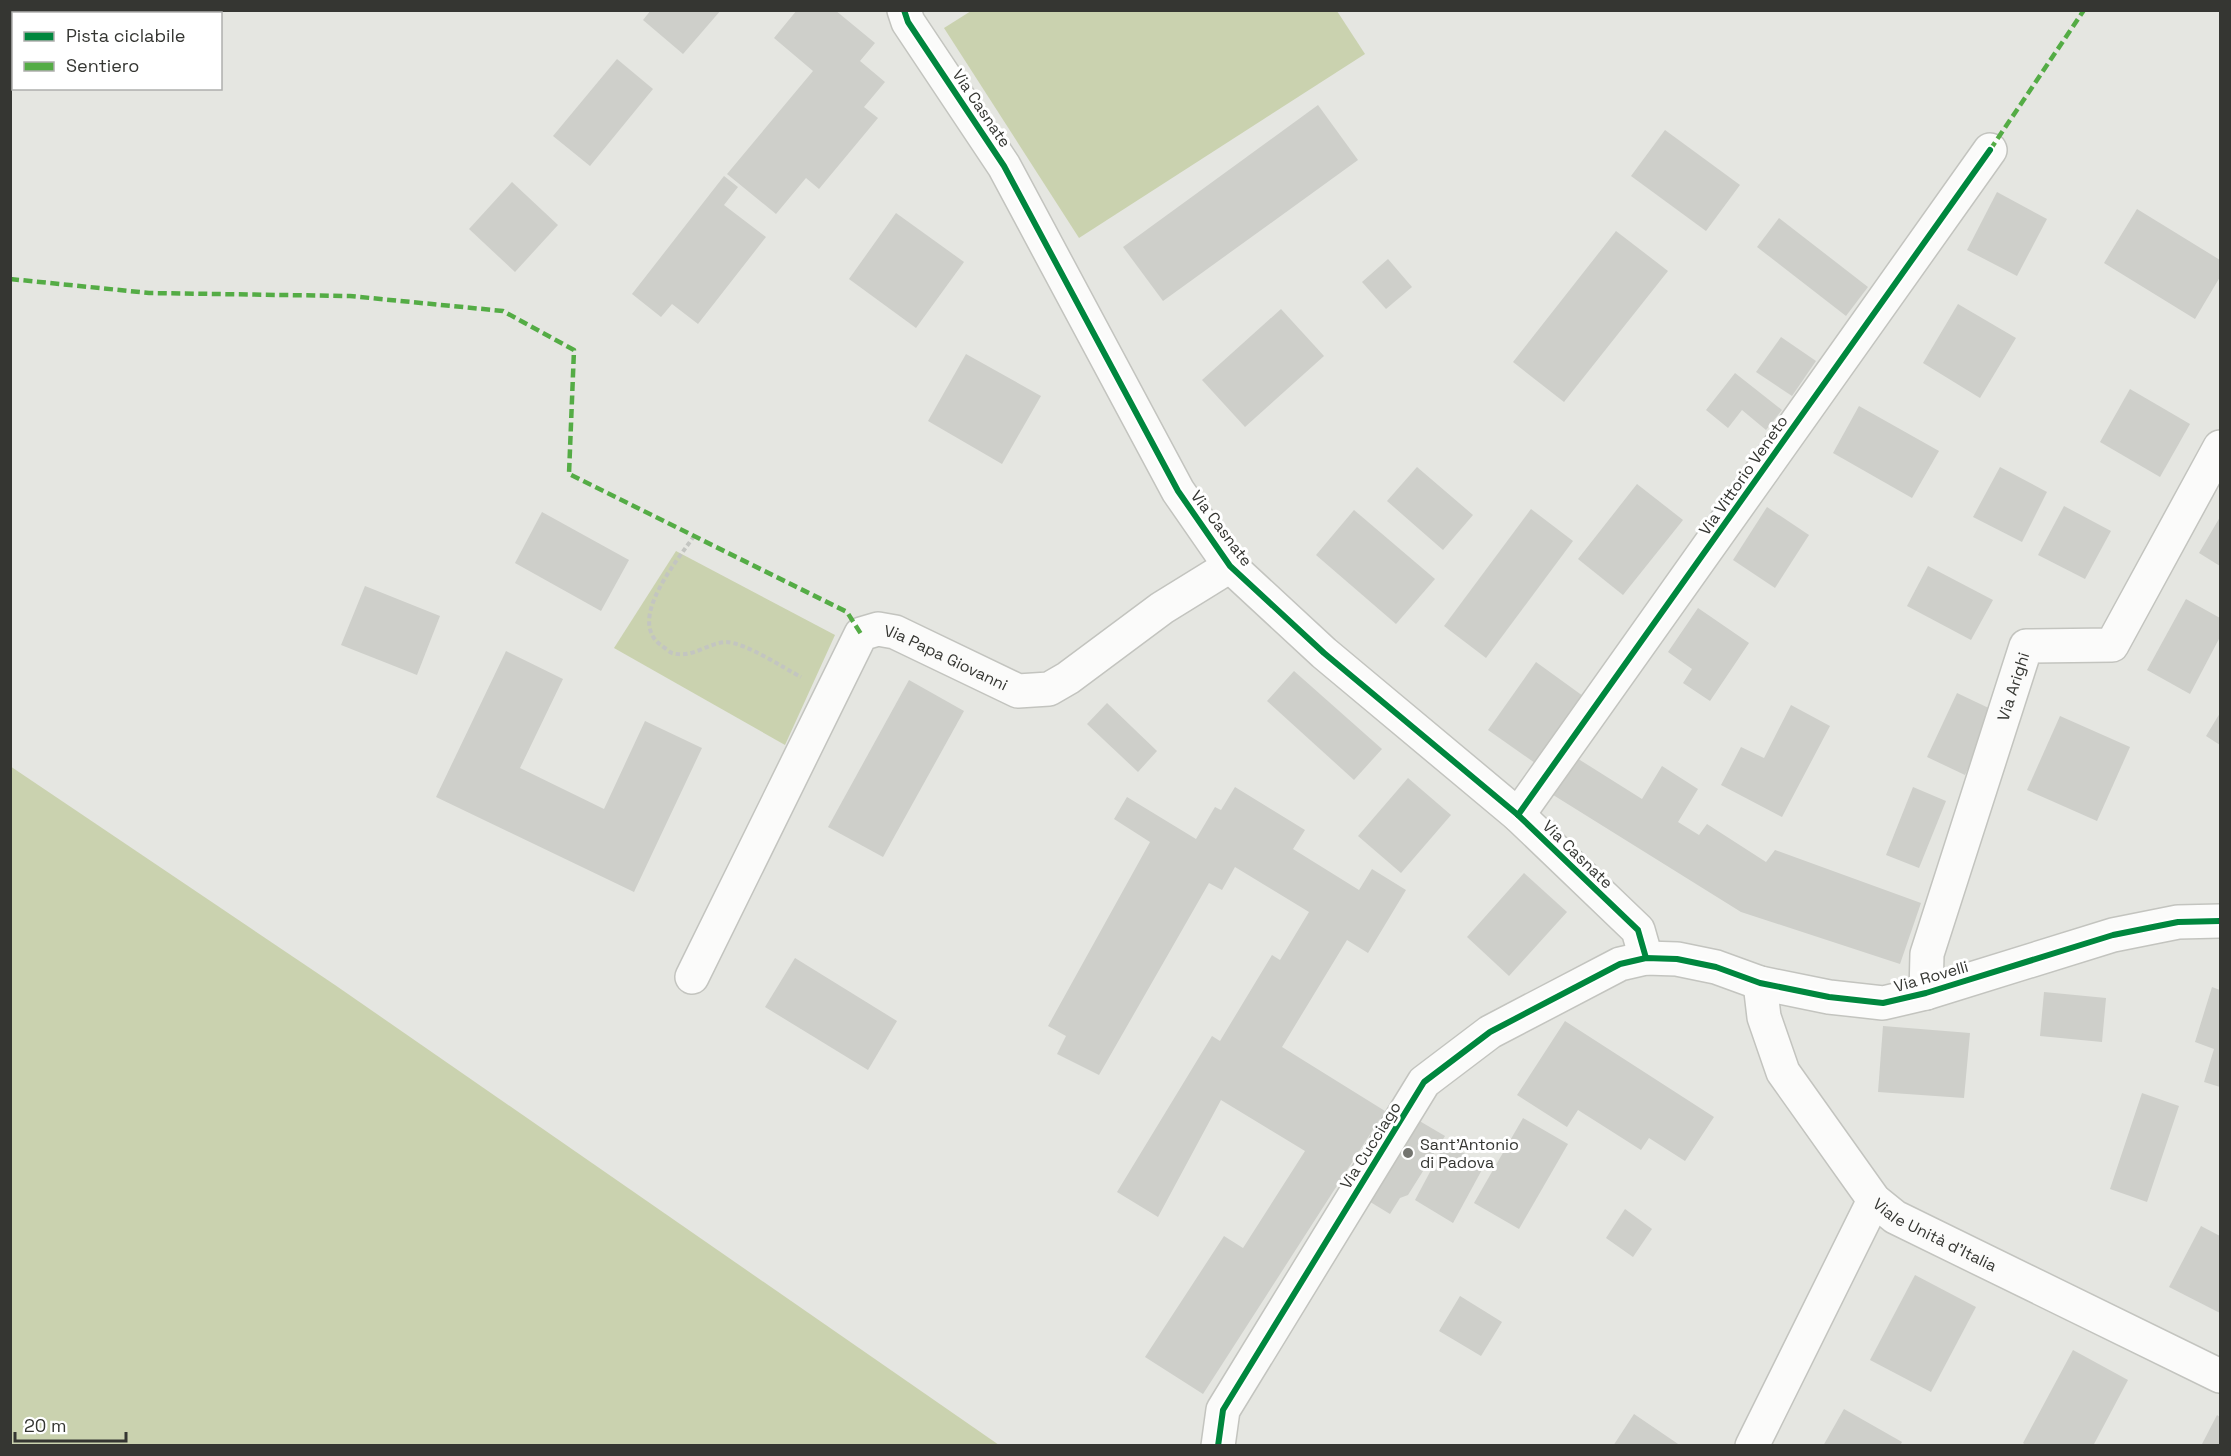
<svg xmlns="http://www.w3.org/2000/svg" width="2231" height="1456" font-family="'Space Grotesk',sans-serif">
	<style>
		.green { fill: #cad2af }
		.building { fill: #cecfca }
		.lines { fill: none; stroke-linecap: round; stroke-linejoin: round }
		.minor-casing { stroke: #c3c4bf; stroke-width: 36 }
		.tertiary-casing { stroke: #c3c4bf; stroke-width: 36 }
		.path { stroke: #c3c5c1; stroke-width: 4; stroke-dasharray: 4.5 3; stroke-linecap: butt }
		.minor { stroke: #fbfbfa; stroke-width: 33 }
		.tertiary { stroke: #fbfbfa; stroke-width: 33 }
		.quiet { stroke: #54ac45; stroke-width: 4.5; stroke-dasharray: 9 4.5; stroke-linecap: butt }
		.cycleway-casing { stroke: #fff; stroke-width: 10 }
		.cycleway { stroke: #00873e; stroke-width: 6 }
		.poi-dot { fill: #73746f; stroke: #fff; stroke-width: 2 }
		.labels { text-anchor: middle; stroke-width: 6; stroke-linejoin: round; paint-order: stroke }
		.street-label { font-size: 16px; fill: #353632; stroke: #fff }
		.poi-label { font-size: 16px; fill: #353632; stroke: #fff; text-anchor: start }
	</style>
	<rect width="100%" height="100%" fill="#e5e6e1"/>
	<g class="green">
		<polygon points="971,11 1337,11 1365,54 1079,238 944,28"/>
		<polygon points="676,551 835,635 785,745 614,648"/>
		<polygon points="10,766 335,985 999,1445 11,1445"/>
	</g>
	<g class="building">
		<polygon points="651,10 721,10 683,54 643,20"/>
		<polygon points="797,10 835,10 875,43 860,61 885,82 864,107 878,118 819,189 806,178 776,214 727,174 813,71 774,38"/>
		<polygon points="617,59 653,89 590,166 553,136"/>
		<polygon points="1318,105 1358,160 1163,301 1123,247"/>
		<polygon points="1665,130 1740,185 1706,231 1631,176"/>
		<polygon points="724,176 738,187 724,205 766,237 698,324 672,304 661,317 632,294"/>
		<polygon points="512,182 558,225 515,272 469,229"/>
		<polygon points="1997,192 2047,219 2017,276 1967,250"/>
		<polygon points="2137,209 2220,260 2220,277 2195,319 2104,263"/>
		<polygon points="896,213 964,262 916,328 849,279"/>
		<polygon points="1779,218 1868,287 1846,316 1757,247"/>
		<polygon points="1616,231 1668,271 1564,402 1513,362"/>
		<polygon points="1388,259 1412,287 1386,309 1362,282"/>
		<polygon points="1958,304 2016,338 1980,398 1923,363"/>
		<polygon points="1281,309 1324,356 1245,427 1202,380"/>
		<polygon points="1781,337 1816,361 1792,396 1756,372"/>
		<polygon points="966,354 1041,396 1002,464 928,421"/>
		<polygon points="1735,373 1782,410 1766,430 1742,410 1728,428 1706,410"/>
		<polygon points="2130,389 2190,424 2160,477 2100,442"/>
		<polygon points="1859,406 1939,451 1912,498 1833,453"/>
		<polygon points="1417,467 1473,515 1443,550 1387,501"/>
		<polygon points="2000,467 2047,492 2022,542 1973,517"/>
		<polygon points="1637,484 1683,520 1623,595 1578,559"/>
		<polygon points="2064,506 2111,531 2085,579 2038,555"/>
		<polygon points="1767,507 1809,535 1775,588 1733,560"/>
		<polygon points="1531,509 1573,541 1486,658 1444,626"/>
		<polygon points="1354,510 1435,579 1396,624 1316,555"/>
		<polygon points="542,512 629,560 601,611 515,563"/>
		<polygon points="2220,517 2220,566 2199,553"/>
		<polygon points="1928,566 1993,600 1971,640 1907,606"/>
		<polygon points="365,586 440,616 417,675 341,645"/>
		<polygon points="2186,599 2220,618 2220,637 2190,694 2147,670"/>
		<polygon points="1698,608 1749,643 1710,701 1683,683 1692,669 1668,652"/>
		<polygon points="506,651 563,679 520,768 604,809 645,721 702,748 634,892 436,797"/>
		<polygon points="1536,662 1583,696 1535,763 1488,730"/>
		<polygon points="1294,671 1382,749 1354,780 1267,701"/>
		<polygon points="909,680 964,711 883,857 828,827"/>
		<polygon points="1957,693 1995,711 1965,775 1927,757"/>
		<polygon points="1107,703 1157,751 1138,772 1087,724"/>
		<polygon points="1791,705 1830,726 1782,817 1721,785 1741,747 1764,758"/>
		<polygon points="2220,713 2220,745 2206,736"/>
		<polygon points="2060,716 2130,747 2097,821 2027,790"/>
		<polygon points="1572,755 1642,799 1662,766 1698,789 1678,822 1699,835 1707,824 1766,862 1775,850 1921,903 1900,964 1741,912 1550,793"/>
		<polygon points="1408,778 1451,815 1401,873 1358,836"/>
		<polygon points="1235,787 1305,830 1293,849 1359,890 1372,869 1406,890 1368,953 1347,940 1282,1047 1385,1111 1203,1394 1145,1357 1224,1236 1243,1248 1305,1151 1221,1100 1158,1217 1117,1192 1212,1036 1220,1041 1272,955 1280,960 1309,912 1235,867 1222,890 1209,883 1099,1075 1057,1054 1066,1036 1048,1026 1150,842 1114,819 1127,797 1196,839 1215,807 1221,810"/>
		<polygon points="1913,787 1946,801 1919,868 1886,855"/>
		<polygon points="1524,873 1567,912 1509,976 1467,937"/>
		<polygon points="795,958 897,1021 868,1070 765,1007"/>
		<polygon points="2212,987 2220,990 2220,1087 2204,1082 2214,1049 2195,1042"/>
		<polygon points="2044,992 2106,998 2102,1042 2040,1036"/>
		<polygon points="1565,1021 1714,1117 1685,1161 1649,1138 1641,1150 1578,1110 1567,1127 1517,1095"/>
		<polygon points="1883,1026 1970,1033 1964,1098 1878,1092"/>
		<polygon points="2142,1093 2179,1106 2147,1202 2110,1189"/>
		<polygon points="1406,1113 1445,1136 1408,1195 1400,1198 1390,1214 1367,1200"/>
		<polygon points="1523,1118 1568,1144 1519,1229 1474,1203"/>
		<polygon points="1446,1142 1484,1166 1453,1223 1415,1200"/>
		<polygon points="1625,1209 1652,1229 1633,1257 1606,1238"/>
		<polygon points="2201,1226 2220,1236 2220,1313 2169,1287"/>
		<polygon points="1915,1275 1976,1307 1931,1392 1870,1360"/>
		<polygon points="1460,1296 1502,1322 1481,1356 1439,1331"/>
		<polygon points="2073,1350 2128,1380 2093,1446 2027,1446 2023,1443"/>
		<polygon points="1844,1409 1902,1442 1900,1446 1823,1446"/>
		<polygon points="1634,1414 1681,1446 1613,1446"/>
		<polygon points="2217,1415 2220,1417 2220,1446 2201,1446"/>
	</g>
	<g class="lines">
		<defs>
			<g id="minor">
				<polyline points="1518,815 1990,150"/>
				<path id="s1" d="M692 977 861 634 878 629 895 632 1018 691 1049 689 1068 678 1162 608 1230 566"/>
				<path id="s2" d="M1760 983 1764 1017 1783 1072 1874 1200 1895 1217 2220 1376"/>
				<path id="s3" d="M1926 993 1927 954 2026 646 2112 645 2220 447"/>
				<polyline points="1752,1446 1874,1200"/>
			</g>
			<g id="tertiary">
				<polyline points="904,10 908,22 1004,166 1178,491 1230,566 1324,653 1518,815 1638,930 1646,958"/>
				<polyline points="1218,1446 1223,1410 1424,1082 1490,1032 1620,964 1646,958 1677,959 1716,967 1760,983 1829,997 1883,1003 1926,993 2113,935 2178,922 2220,921"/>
			</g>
		</defs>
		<use href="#minor" class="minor-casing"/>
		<use href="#tertiary" class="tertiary-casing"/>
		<path class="path" d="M694 536C678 560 626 620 661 645 664 647 668 651 672 653 692 659 707 643 726 642 744 642 784 668 801 677"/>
		<use href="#minor" class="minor"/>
		<use href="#tertiary" class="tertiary"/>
		<g class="quiet">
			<polyline points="1990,150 2084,10"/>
			<polyline points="10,279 149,293 350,296 503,311 574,350 569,474 847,612 861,634"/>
		</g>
		<defs>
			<g id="cycleway">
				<polyline points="904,10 908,22 1004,166 1178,491 1230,566 1324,653 1518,815 1638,930 1646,958"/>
				<polyline points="1518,815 1990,150"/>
				<polyline points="1218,1446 1223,1410 1424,1082 1490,1032 1620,964 1646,958 1677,959 1716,967 1760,983 1829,997 1883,1003 1926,993 2113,935 2178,922 2220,921"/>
			</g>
		</defs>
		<use href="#cycleway" class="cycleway-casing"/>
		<use href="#cycleway" class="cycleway"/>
	</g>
	<circle class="poi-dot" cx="1408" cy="1153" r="6"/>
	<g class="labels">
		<g class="street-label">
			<text transform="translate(982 108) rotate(56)" y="6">Via Casnate</text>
			<text transform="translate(1743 475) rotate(-55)" y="6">Via Vittorio Veneto</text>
			<text transform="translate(1222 528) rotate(53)" y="6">Via Casnate</text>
			<text dy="6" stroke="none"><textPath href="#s1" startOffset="474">Via Papa Giovanni</textPath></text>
			<text dy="6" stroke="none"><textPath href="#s3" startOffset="320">Via Arighi</textPath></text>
			<text transform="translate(1578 854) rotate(44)" y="6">Via Casnate</text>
			<text transform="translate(1931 976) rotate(-16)" y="6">Via Rovelli</text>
			<text transform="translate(1370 1145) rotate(-58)" y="6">Via Cucciago</text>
			<text dy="6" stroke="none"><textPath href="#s2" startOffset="320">Viale Unità d'Italia</textPath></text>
		</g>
		<g class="poi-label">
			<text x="1420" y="1150">Sant'Antonio<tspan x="1420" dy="18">di Padova</tspan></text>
		</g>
	</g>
	<rect width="2231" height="1456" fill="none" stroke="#353632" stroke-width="24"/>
	<rect x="12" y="12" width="210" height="78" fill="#ffffff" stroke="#aeafad" stroke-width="1.5"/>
	<rect x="24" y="32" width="30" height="9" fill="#00873e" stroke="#aeafad" stroke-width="1.5"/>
	<text x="66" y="42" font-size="18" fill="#353632">Pista ciclabile</text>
	<rect x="24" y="62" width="30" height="9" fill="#54ac45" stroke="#aeafad" stroke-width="1.5"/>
	<text x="66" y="72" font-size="18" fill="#353632">Sentiero</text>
	<path d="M15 1432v9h111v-9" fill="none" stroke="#353632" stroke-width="3"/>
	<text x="24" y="1432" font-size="18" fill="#353632" stroke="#ffffff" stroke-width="4.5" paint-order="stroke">20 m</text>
</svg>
